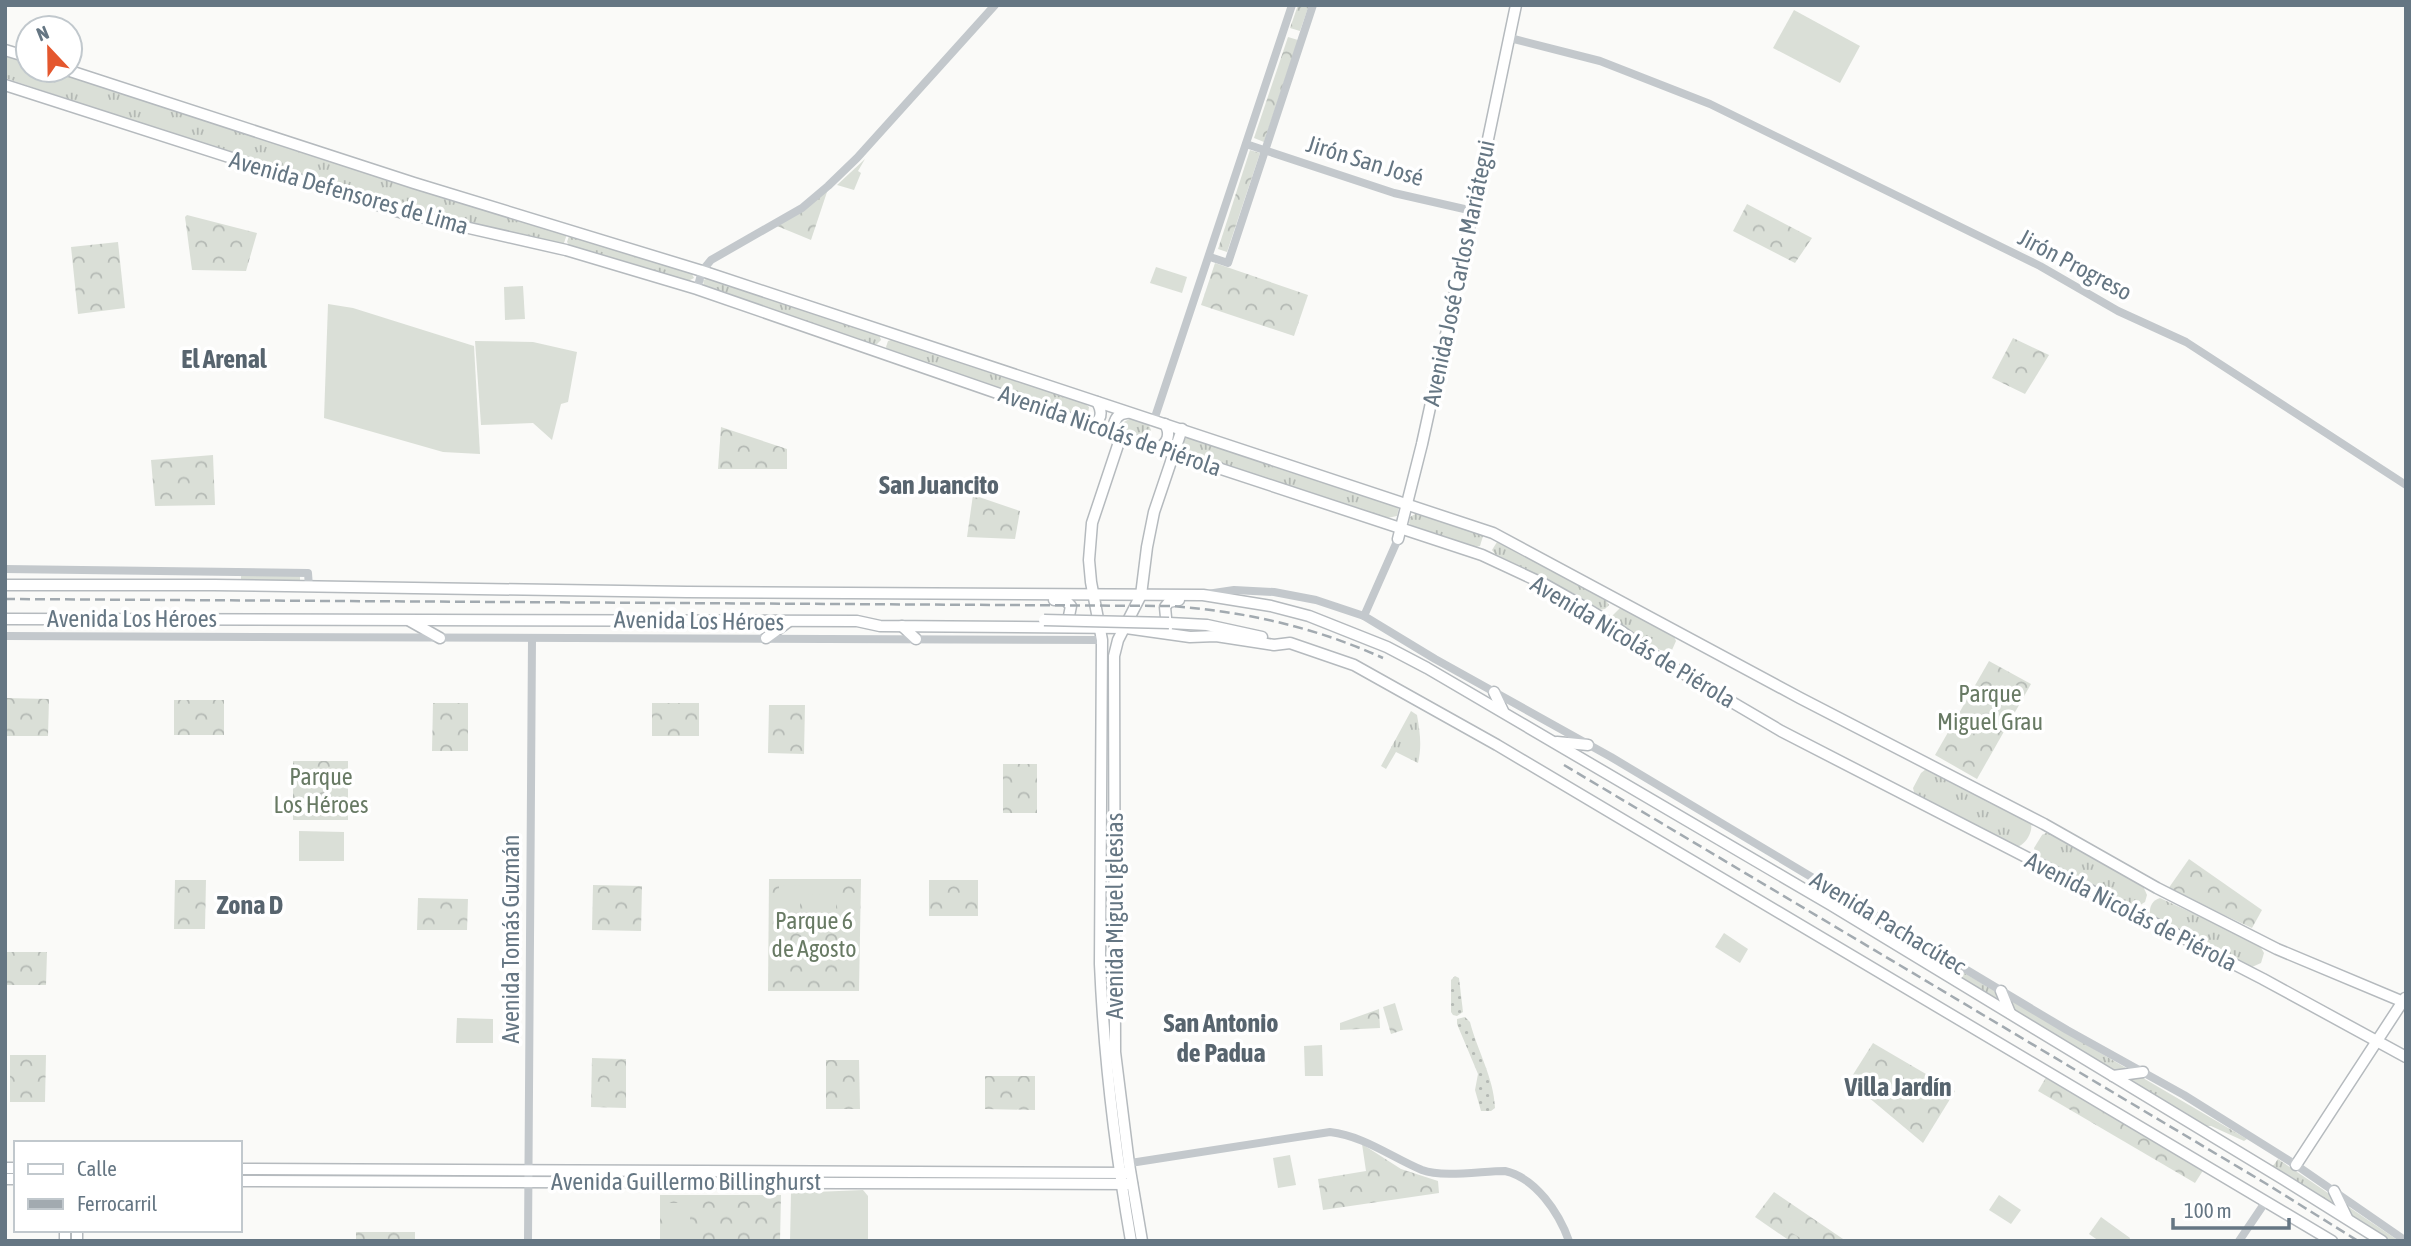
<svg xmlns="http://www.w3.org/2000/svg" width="2411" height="1246" font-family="'Asap Condensed',sans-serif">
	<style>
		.grass { fill: url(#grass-tufts) }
		.forest { fill: url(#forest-crowns) }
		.garden { fill: url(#garden-dots) }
		.pitch { fill: #dadfd7 }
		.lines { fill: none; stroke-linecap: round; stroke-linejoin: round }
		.major-casing { stroke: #b5babe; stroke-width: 13 }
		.minor { stroke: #c3c8cc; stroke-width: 8 }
		.major { stroke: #fff; stroke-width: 10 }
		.rail { stroke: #a2aab0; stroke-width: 2.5; stroke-dasharray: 10 5; stroke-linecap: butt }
		.major-bridge-casing { stroke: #b5babe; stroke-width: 13; stroke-linecap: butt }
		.major-bridge { stroke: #fff; stroke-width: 10 }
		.labels { text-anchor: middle; stroke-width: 7; stroke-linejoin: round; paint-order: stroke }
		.street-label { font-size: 24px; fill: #657683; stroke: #fff }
		.park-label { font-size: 24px; fill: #687a64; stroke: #fff }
		.neighbourhood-label { font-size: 26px; font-weight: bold; fill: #57646e; stroke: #fff }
	</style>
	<defs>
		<pattern id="grass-tufts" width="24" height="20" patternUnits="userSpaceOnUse" patternTransform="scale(1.75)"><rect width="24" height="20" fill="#dadfd7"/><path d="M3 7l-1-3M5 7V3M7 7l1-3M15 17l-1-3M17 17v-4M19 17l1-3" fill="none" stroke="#b4b9b4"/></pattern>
		<pattern id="forest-crowns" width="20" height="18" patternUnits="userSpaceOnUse" patternTransform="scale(1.75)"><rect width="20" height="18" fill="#dadfd7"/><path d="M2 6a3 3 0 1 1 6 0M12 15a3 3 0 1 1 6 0" fill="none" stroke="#b4b9b4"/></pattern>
		<pattern id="garden-dots" width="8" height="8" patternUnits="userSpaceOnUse" patternTransform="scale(1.75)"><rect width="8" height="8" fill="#dadfd7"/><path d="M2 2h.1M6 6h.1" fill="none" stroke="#b4b9b4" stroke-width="1.8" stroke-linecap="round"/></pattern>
	</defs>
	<rect width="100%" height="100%" fill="#fafaf8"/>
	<g class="grass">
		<polygon points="5,54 28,61 28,70 55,70 567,234 563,246 345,191 5,78"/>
		<polygon points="569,236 691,272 694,278 688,281 570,246 567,242"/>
		<polygon points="709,278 879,334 881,340 877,344 869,344 704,287 703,280"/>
		<polygon points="894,339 1083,402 1089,407 1088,414 1081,417 1073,416 888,352 886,347 888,341"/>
		<polygon points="1131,418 1148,423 1151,430 1148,437 1143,439 1125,433 1122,427 1124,422"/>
		<polygon points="1188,437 1399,507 1397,516 1387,518 1188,453 1182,447 1183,440"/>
		<polygon points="1417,513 1477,532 1483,536 1480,546 1476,547 1412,527 1409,523 1410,517"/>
		<polygon points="1497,542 1503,543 1604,597 1609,605 1605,609 1599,610 1579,596 1495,554 1492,550"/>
		<polygon points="241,575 300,576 300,583 241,581"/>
		<path d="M1622 606 1672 632 1676 641 1672 650C1657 656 1628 630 1615 621L1612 616Z"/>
		<path d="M1411 711 1417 715C1420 732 1422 746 1418 763L1396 752 1386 769 1381 766Z"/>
		<path d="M1926 769 2031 823C2033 832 2026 844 2017 847L1915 796 1913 788 1921 773Z"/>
		<polygon points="2048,832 2054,832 2143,886 2147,895 2145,902 2137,907 2126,904 2037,858 2034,848 2042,835"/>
		<path d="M2160 898 2259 944 2264 953 2261 963 2252 967 2153 918 2150 914C2149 906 2153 900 2160 898Z"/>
		<polygon points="1937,957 2247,1139 2244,1141 2211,1126 2205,1126 1933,964"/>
		<polygon points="2278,1159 2399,1241 2388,1241 2273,1166"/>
	</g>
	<g class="forest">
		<polygon points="1298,5 1309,5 1300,31 1290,28"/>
		<polygon points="1288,37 1298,40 1264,142 1254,138"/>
		<polygon points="1250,150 1260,153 1227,252 1218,249"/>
		<polygon points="865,159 858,171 861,173 854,190 837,185"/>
		<polygon points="828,189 811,240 777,226"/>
		<polygon points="1747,204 1812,238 1795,263 1733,231"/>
		<polygon points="187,215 257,233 246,271 192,270 185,217"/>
		<polygon points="118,242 125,308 78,314 71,247"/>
		<polygon points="1215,263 1308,295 1294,336 1201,305"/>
		<polygon points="2013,338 2049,355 2025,394 1992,378"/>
		<polygon points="721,427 787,449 787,469 718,469"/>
		<polygon points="213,455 215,505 155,506 151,460"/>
		<polygon points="973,495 1020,511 1015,539 967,537"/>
		<polygon points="1989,661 2031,684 1977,779 1935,755"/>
		<polygon points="5,698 49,699 48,736 5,736"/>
		<rect x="174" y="700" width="50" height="35"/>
		<polygon points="433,703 468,703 468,751 432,751"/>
		<rect x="652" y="703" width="47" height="33"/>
		<polygon points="769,705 805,705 804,754 768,753"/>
		<rect x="293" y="761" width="55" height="59"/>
		<rect x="1003" y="764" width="34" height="49"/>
		<polygon points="2189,859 2262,910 2252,928 2168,889"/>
		<polygon points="769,879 861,879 859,991 768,991"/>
		<polygon points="175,880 206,880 205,929 174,929"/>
		<rect x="929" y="880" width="49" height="36"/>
		<polygon points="593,885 642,886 641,931 592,930"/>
		<polygon points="418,898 468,899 467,930 417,930"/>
		<polygon points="5,952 47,952 46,985 5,985"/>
		<polygon points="1395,1003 1403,1030 1391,1034 1383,1007"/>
		<polygon points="1379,1009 1380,1028 1340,1030 1340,1023"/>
		<polygon points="1873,1043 1955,1091 1923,1143 1849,1081"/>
		<polygon points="10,1055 46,1055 45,1102 10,1102"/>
		<polygon points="592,1058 626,1059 626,1108 591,1107"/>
		<polygon points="826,1060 859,1060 860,1109 826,1109"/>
		<polygon points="2048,1074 2204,1169 2195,1183 2038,1091"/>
		<polygon points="985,1076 1035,1076 1035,1110 985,1109"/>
		<polygon points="1362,1144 1401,1169 1438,1181 1439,1193 1323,1210 1318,1179 1366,1171"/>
		<polygon points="1774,1192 1846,1241 1790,1241 1755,1217"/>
		<polygon points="660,1195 781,1195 780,1241 660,1241"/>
		<rect x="356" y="1232" width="59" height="9"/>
	</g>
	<g class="garden">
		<polygon points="1455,976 1459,978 1463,1012 1457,1016 1453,1015 1451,1012 1451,980"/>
		<path d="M1465 1017 1470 1022C1477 1050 1494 1078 1495 1108L1491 1111H1481L1475 1090 1478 1074 1457 1024V1019Z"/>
	</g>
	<g class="pitch">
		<polygon points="1794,10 1860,46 1840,83 1773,48"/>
		<polygon points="1156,267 1187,277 1182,293 1150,283"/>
		<polygon points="523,286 525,319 505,320 504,287"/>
		<polygon points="328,304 353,308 474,346 480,454 443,452 324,418"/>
		<polygon points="475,341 533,342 577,352 568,402 561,404 552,440 533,423 481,425"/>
		<polygon points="299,831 344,832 344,861 299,861"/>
		<polygon points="805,883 827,883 827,894 805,895"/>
		<polygon points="800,885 800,916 779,916 779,886"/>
		<polygon points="806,899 836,899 836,916 806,915"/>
		<polygon points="1724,933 1748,949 1740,963 1715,947"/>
		<polygon points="457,1018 493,1019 493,1043 456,1043"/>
		<polygon points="1322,1045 1323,1076 1305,1076 1304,1046"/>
		<polygon points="1290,1155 1296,1185 1278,1188 1273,1158"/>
		<polygon points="863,1190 868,1196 868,1241 790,1241 791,1193"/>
		<polygon points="1999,1195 2021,1210 2011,1224 1989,1210"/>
		<rect x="665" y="1203" width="25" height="38"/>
		<polygon points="1788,1217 1808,1229 1802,1239 1782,1227"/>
		<polygon points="2101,1217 2130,1238 2129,1241 2099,1241 2089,1234"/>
	</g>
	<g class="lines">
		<defs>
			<g id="major">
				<polyline points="5,50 28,57"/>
				<polyline points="67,70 414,183 702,271 1493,533 1800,698 2044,824 2157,888 2277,949 2406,1003"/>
				<polyline points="5,85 403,213 566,250 697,289 1121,436 1482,555 1544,584 1576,602 1607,621 1667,664 1781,731 2263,979 2406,1057"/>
				<path d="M1127 413C1118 413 1114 419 1114 428L1121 436 1092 523 1089 560 1091 582 1102 640 1100 964C1104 1057 1115 1149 1131 1241"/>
				<path d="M1090 425C1102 422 1103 412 1097 402"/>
				<path d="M1158 448C1168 443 1171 434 1165 424"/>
				<polyline points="1398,539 1422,444 1473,211 1516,5"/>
				<polyline points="5,585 214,585 687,592 1203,595 1271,606 1309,616 1387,647 1427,668 1831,905 2283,1179 2382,1241"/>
				<polyline points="1054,600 1065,600 1071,606 1067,626"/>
				<polyline points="5,619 857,621 880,626 1126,628 1190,637 1216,636 1274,645 1290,643 1354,665 1497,745 2332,1241"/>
				<polyline points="410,621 440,638"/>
				<polyline points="1169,623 1207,625 1262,637"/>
				<polyline points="902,626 916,639"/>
				<polyline points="1167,628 1165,607 1169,602 1179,600"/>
				<polyline points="766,638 788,622"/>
				<polyline points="1494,692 1503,711"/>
				<polyline points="1557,742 1588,745"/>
				<polyline points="2001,991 2010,1013"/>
				<polyline points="2113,1076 2143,1072"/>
				<polyline points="2296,1165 2405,998"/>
				<polyline points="5,1168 16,1168"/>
				<polyline points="240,1169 1130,1173"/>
				<polyline points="5,1179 16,1179"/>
				<polyline points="240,1181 1132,1184"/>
				<polyline points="2334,1191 2347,1218"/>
				<polyline points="77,1230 77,1241"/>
				<polyline points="65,1241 65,1230"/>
				<polyline points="1142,1241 1129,1164 1115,1052 1114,656 1118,640 1141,595 1147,547 1154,512 1182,429"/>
			</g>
		</defs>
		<use href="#major" class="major-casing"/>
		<g class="minor">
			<polyline points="1510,38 1600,61 1710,104 2040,266 2118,311 2186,342 2406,485"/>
			<polyline points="1246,144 1394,193 1473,211"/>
			<polyline points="1210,257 1228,263 1313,5"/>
			<polyline points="697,289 702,271 711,260 802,208 828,186 857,158 995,5"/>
			<polyline points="1154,420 1292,5"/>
			<polyline points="5,569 308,573 309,587"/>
			<polyline points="1207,594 1234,590 1274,592 1316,600 1364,616 1435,659 1611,757 2067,1030 2184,1095 2296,1165 2406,1241"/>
			<polyline points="1364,616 1398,539"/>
			<polyline points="5,636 1102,640"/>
			<path d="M1124 1164 1330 1132C1364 1136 1391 1157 1422 1170 1443 1178 1482 1171 1505 1171 1536 1178 1559 1213 1569 1241"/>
			<polyline points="528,1241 532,638"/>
			<polyline points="2239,1241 2266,1201"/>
		</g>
		<use href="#major" class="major"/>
		<g class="rail">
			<path d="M5 599 1170 606C1243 611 1315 627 1383 658"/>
			<polyline points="1564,765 2265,1183 2358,1241"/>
		</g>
		<defs>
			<polyline id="major-bridge" points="1044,620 1169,623"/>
		</defs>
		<use href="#major-bridge" class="major-bridge-casing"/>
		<use href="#major-bridge" class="major-bridge"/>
	</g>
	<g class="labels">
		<g class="street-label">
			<text transform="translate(1365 161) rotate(17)" y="8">Jirón San José</text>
			<text transform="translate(349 193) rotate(16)" y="8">Avenida Defensores de Lima</text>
			<text transform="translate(2075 265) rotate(28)" y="8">Jirón Progreso</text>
			<text transform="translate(1459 273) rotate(-78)" y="8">Avenida José Carlos Mariátegui</text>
			<text transform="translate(1110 431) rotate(19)" y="8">Avenida Nicolás de Piérola</text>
			<text x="132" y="627">Avenida Los Héroes</text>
			<text transform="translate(699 621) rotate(1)" y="8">Avenida Los Héroes</text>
			<text transform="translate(1633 642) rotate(31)" y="8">Avenida Nicolás de Piérola</text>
			<text transform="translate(2131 912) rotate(27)" y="8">Avenida Nicolás de Piérola</text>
			<text transform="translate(1115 916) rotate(-90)" y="8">Avenida Miguel Iglesias</text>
			<text transform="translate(1888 923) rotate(31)" y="8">Avenida Pachacútec</text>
			<text transform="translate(511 939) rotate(-90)" y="8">Avenida Tomás Guzmán</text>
			<text x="686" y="1190">Avenida Guillermo Billinghurst</text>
		</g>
		<g class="park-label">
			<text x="1990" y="702">Parque<tspan x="1990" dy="28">Miguel Grau</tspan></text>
			<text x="321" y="785">Parque<tspan x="321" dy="28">Los Héroes</tspan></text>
			<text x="814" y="929">Parque 6<tspan x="814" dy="28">de Agosto</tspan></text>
		</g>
		<g class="neighbourhood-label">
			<text x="224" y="368">El Arenal</text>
			<text x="939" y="494">San Juancito</text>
			<text x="250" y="914">Zona D</text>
			<text x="1221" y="1032">San Antonio<tspan x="1221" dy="30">de Padua</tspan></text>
			<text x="1898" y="1096">Villa Jardín</text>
		</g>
	</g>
	<rect width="2411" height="1246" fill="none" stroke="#657683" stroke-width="14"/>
	<rect x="14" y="1141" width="228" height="91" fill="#ffffff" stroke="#c1c8cd" stroke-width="2"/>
	<rect x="28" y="1164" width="35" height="10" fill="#ffffff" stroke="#c1c8cd" stroke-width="2"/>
	<text x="77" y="1176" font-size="21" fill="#657683">Calle</text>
	<rect x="28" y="1199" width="35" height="10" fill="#a2aab0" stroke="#c1c8cd" stroke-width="2"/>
	<text x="77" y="1211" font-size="21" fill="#657683">Ferrocarril</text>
	<g transform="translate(49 49) rotate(338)"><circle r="33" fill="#ffffff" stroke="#c1c8cd" stroke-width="2"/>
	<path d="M0-5L12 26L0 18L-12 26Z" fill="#e4572e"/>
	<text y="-10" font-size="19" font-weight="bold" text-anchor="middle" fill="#657683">N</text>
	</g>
	<path d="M2173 1218v10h116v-10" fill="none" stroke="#657683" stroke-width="3.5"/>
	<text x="2184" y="1218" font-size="21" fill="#657683" stroke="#ffffff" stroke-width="5" paint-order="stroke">100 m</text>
</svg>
